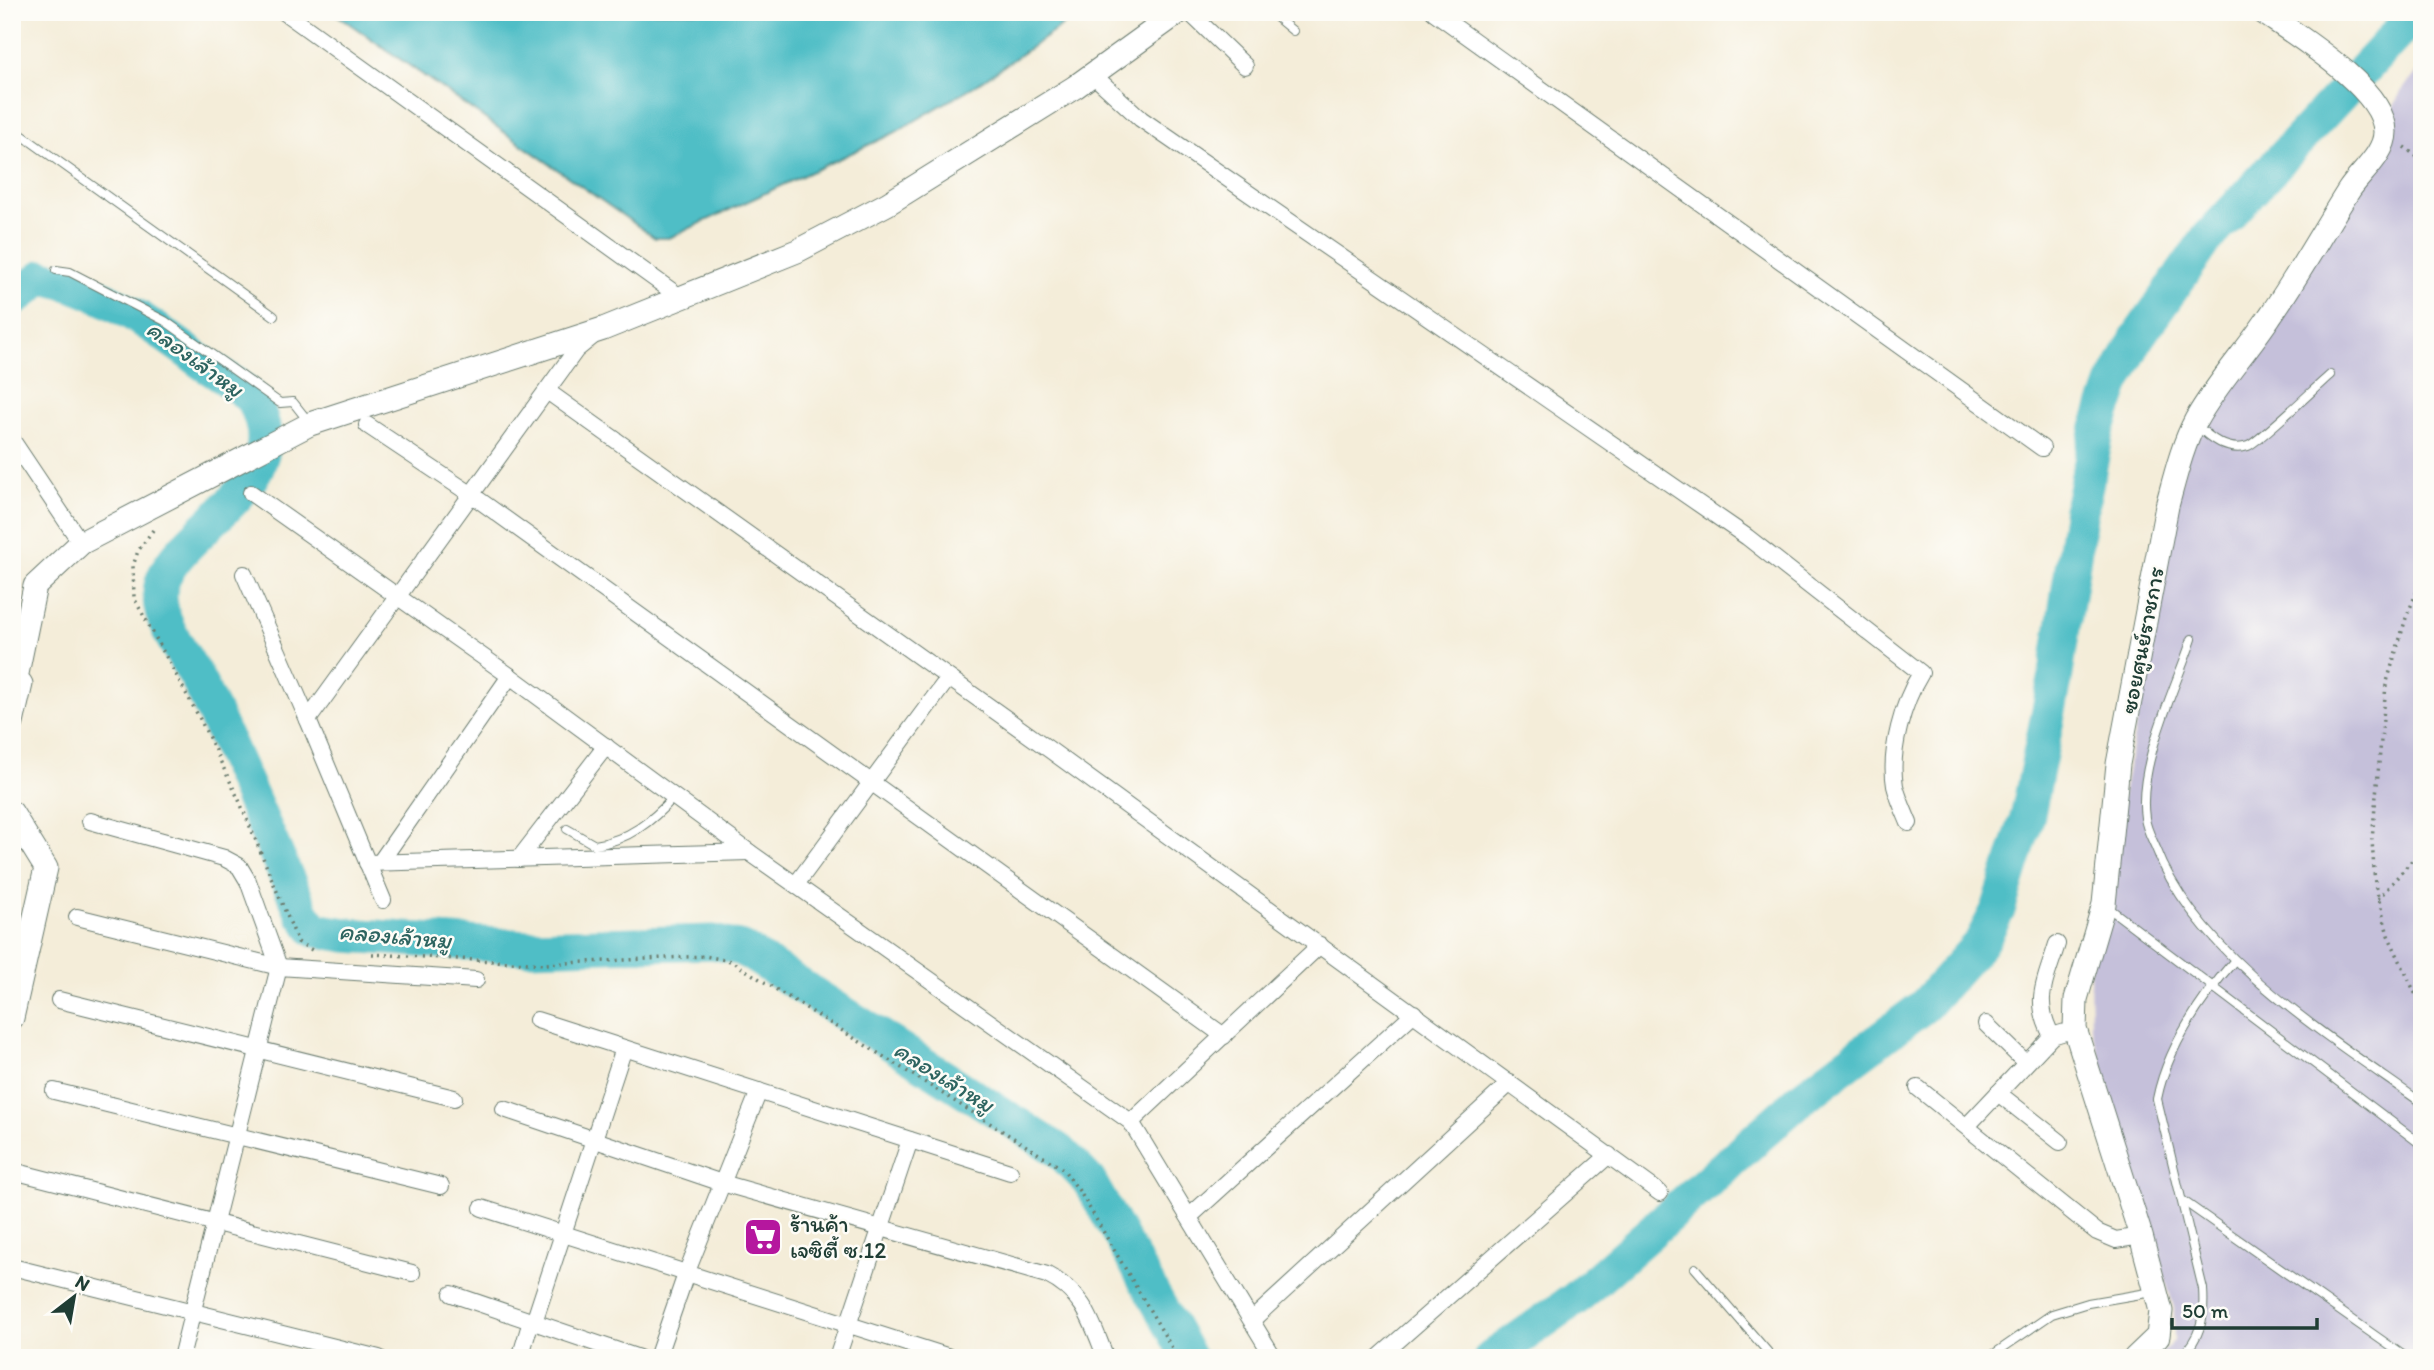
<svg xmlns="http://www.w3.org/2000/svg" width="2434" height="1370" font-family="Itim,'Playpen Sans Thai',sans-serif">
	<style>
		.industrial { fill: #c5c0da }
		.water { fill: #4fbec6; stroke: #377e7d; stroke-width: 2 }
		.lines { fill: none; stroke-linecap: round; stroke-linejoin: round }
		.river { stroke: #4fbec6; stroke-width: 35 }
		.lane-casing { stroke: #6a7b6e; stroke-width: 10 }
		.street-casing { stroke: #6a7b6e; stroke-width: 18 }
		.secondary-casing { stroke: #6a7b6e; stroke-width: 25 }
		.path { stroke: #6a7b6e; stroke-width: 3.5; stroke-dasharray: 2 5; stroke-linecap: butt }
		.lane { stroke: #fff; stroke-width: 8 }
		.street { stroke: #fff; stroke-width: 16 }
		.secondary { stroke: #fff; stroke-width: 23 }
		.labels { text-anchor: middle; stroke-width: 5; stroke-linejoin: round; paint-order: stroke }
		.street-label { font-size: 23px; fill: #1f3d34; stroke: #fdfcf7 }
		.poi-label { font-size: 23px; fill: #1f3d34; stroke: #fdfcf7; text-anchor: start }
		.water-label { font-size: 24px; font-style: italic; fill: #2d6460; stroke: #fdfcf7 }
	</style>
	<rect width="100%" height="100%" fill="#fdfcf7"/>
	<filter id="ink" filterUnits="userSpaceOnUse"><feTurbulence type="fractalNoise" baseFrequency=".0143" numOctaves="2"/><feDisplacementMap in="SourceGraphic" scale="14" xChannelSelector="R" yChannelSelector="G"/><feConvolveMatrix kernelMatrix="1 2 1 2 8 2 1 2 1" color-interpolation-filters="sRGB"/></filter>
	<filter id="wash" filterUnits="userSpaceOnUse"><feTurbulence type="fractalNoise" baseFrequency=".00686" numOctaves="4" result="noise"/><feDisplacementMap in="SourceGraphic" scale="28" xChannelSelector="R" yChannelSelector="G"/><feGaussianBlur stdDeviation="1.57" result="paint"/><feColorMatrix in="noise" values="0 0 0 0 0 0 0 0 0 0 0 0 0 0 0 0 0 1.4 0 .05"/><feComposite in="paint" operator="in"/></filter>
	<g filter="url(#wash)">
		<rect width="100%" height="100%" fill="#f4edd9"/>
		<polygon class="industrial" points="2422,64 2422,1358 2156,1358 2174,1341 2174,1308 2091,1028 2090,971 2187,451 2222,397 2265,345 2401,92"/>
		<polygon class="water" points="333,12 1082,12 979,83 894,133 669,238 655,238"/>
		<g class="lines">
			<g class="river">
				<path d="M12 301 42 277C99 287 154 326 200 361 212 370 247 390 254 403 303 490 157 535 160 597 161 628 185 655 199 682 236 758 268 837 303 914L315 930 346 935 528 947 713 942 743 949 1061 1152 1089 1181 1189 1358"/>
				<polyline points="1491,1358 1575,1299 1804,1096 1924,1006 1981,942 1998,910 2028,814 2055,680 2081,509 2098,428 2113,385 2137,338 2206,240 2417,12"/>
			</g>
		</g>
	</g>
	<g filter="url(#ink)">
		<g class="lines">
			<defs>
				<g id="lane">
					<polyline points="1270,12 1293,31"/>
					<polyline points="12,128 274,316"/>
					<polyline points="56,270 70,272 165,321 280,403 293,402 308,421"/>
					<path d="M2196 424C2208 437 2228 453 2248 446 2259 442 2316 387 2330 375"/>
					<path d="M2192 639C2175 689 2137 766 2145 818 2146 828 2152 839 2156 848 2197 956 2331 1038 2422 1103"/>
					<path d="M567 829 595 845C629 840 652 821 674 797"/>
					<polyline points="2106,906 2422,1145"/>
					<polyline points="2182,1200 2407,1358"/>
					<polyline points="1695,1268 1773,1358"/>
					<polyline points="1988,1358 2052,1314 2088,1303 2153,1292"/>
					<path d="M2180 1358C2201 1337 2205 1318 2203 1289L2157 1099C2167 1049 2201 999 2234 961"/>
				</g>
				<g id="street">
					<polyline points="284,12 680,297"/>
					<polyline points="1189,12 1245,66"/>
					<polyline points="1434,12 2042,448"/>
					<path d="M1092 74 1141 119 1747 537 1921 673C1903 702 1889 751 1895 786 1898 798 1904 811 1909 823"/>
					<polyline points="547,391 1050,750 1660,1193"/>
					<polyline points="367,425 472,495 1224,1036"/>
					<polyline points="12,440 81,543"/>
					<polyline points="251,493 510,676 749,852 1131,1122 1274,1358"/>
					<polyline points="244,574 308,720"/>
					<polyline points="90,821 224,858 239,866 248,881 279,967 181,1358"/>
					<polyline points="519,859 606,746"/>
					<polyline points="381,861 510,676"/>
					<polyline points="367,863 749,852"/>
					<polyline points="797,883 947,680"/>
					<polyline points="383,900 308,720 576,350 592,337"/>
					<polyline points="77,917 279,967 476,980"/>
					<polyline points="59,1000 454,1098"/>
					<polyline points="537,1020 1010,1172"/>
					<polyline points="1986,1024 2026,1063"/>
					<path d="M2052 1036C2032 999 2046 981 2057 944"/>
					<polyline points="1918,1088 2097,1232 2116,1240 2141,1236"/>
					<polyline points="54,1091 441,1186"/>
					<polyline points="1998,1093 2060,1142"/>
					<path d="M504 1109 722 1183 1047 1275C1085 1294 1091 1321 1106 1358"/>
					<polyline points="1131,1122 1320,945"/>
					<polyline points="1967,1126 2052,1036 2075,1029"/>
					<polyline points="21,1173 412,1273"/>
					<polyline points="482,1208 953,1358"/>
					<polyline points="1189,1217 1414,1013"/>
					<polyline points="12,1267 379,1358"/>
					<polyline points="452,1294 639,1358"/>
					<polyline points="1252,1320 1510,1083"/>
					<polyline points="534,1322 624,1048"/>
					<polyline points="520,1358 531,1321"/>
					<polyline points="657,1358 686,1274 759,1091"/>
					<polyline points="837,1358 910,1140"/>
					<polyline points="1378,1358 1609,1155"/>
				</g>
				<g id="secondary">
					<polyline points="12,698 35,586 81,543 310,424 603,329 797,251 887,204 1075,87 1179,12"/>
					<polyline points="12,723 21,684"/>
					<polyline points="12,813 46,868 12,1018"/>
					<path d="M2135 1358 2158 1336 2161 1311 2141 1236 2075 1029 2076 999 2104 904 2118 764 2167 506C2175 477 2182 446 2196 420 2217 383 2246 352 2270 316 2298 276 2322 232 2349 190 2360 173 2385 154 2385 132 2385 89 2296 35 2263 12"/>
				</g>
			</defs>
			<use href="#lane" class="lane-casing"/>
			<use href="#street" class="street-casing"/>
			<use href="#secondary" class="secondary-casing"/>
			<g class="path">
				<polyline points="2404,147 2416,156 2422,156"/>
				<polyline points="153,530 138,551 133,566 134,598 199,717 239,800 298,942 312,950"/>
				<polyline points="2422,579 2406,618 2386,685 2372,840 2375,885 2388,935 2415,993 2422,1000"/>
				<polyline points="2378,899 2422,849"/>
				<polyline points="372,954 546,964 705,956 731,961 1063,1169 1080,1192 1178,1358"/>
			</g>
			<use href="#lane" class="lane"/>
			<use href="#street" class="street"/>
			<use href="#secondary" class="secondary"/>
		</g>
	</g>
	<defs>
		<symbol id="supermarket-square" viewBox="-11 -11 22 22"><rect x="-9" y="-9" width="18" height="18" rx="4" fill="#b5179e" stroke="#fdfcf7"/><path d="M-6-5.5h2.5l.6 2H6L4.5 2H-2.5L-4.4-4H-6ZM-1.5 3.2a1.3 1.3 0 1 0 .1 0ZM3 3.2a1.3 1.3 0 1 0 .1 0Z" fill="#fff"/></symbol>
	</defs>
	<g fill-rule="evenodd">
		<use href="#supermarket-square" x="741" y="1215" width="44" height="44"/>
	</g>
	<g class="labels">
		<g class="street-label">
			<text transform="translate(2142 640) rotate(-79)" y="8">ซอยศูนย์ราชการ</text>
		</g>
		<g class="poi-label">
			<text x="790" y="1232">ร้านค้า<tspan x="790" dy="26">เจซิตี้ ซ.12</tspan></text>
		</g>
		<g class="water-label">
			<text transform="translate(195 359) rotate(36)" y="8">คลองเล้าหมู</text>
			<text transform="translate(395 936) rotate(5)" y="8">คลองเล้าหมู</text>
			<text transform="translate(944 1077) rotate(32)" y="8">คลองเล้าหมู</text>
		</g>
	</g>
	<rect width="2434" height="1370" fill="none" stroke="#fdfcf7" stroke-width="42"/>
	<g transform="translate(74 1297) rotate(31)" stroke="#fdfcf7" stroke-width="5" paint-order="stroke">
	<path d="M0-5L12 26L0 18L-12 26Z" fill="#1f3d34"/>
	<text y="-10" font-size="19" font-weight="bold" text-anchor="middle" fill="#1f3d34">N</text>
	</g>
	<path d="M2172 1318v10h145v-10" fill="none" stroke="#1f3d34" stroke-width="3.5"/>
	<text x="2182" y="1318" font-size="21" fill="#1f3d34" stroke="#fdfcf7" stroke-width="5" paint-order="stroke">50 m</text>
</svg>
